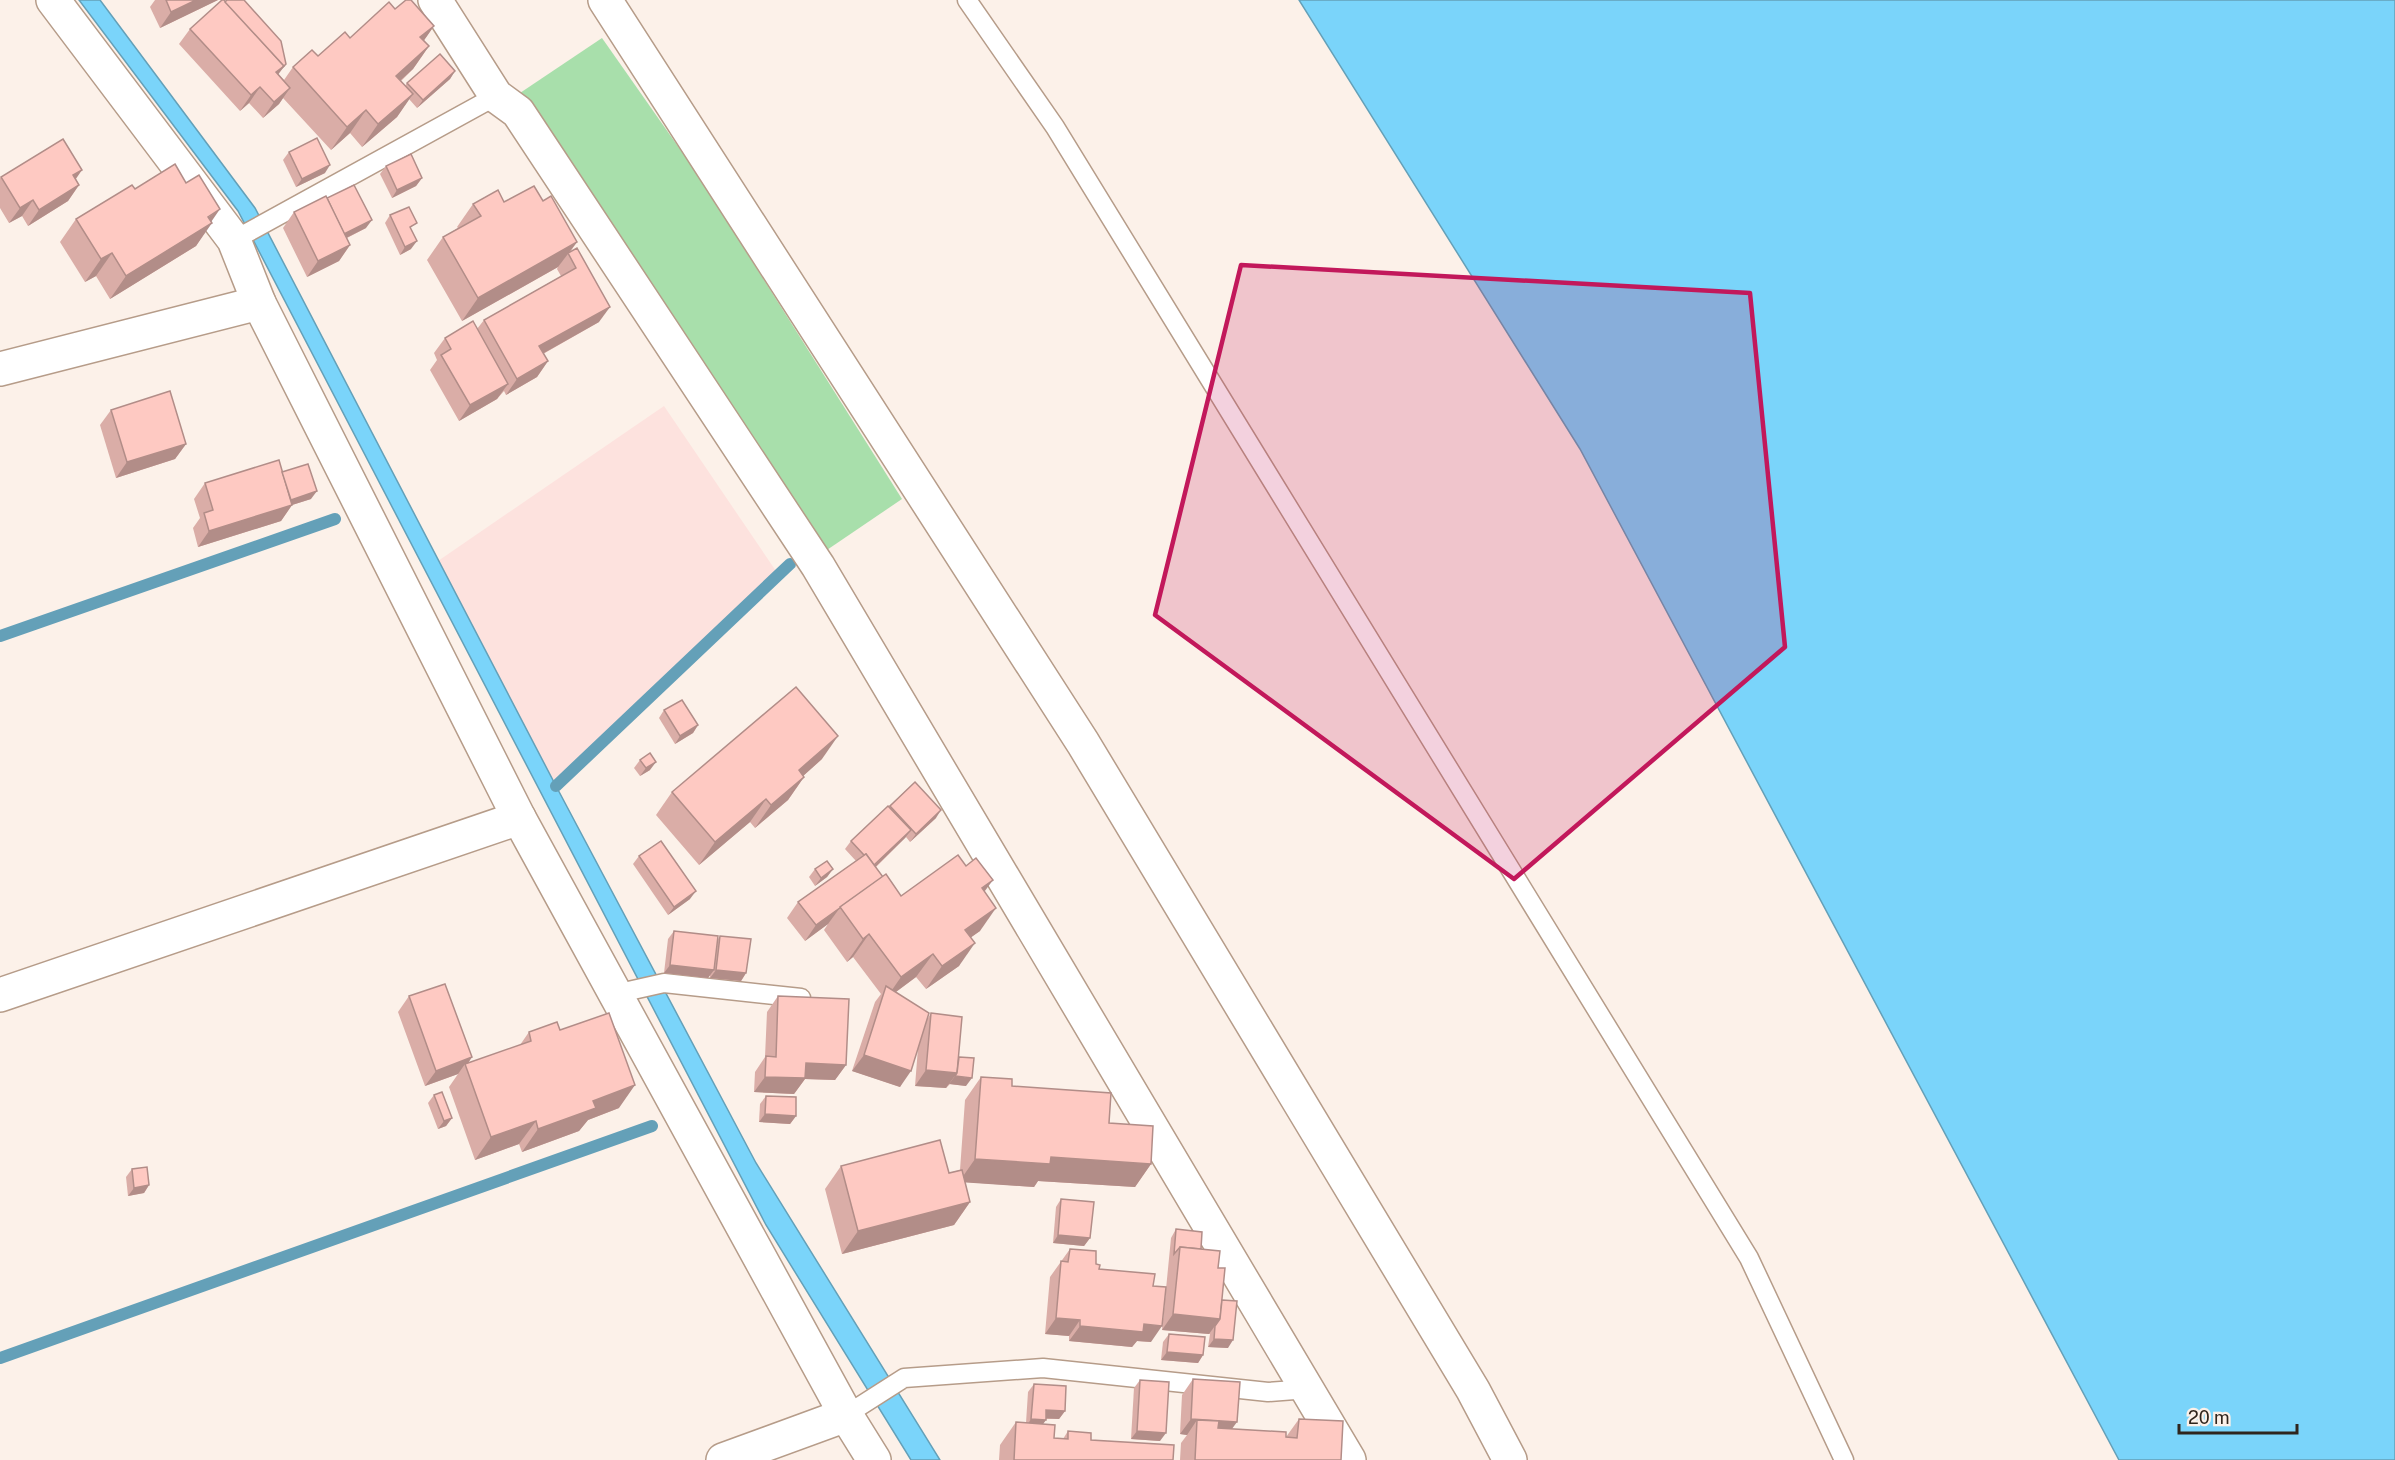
<svg xmlns="http://www.w3.org/2000/svg" width="2395" height="1460" font-family="'Public Sans',sans-serif">
	<style>
		.industrial { fill: #fde2de }
		.green { fill: #a8dfab }
		.water { fill: #7ad4fa; stroke: #64a0b8; stroke-width: 1.5 }
		.lines { fill: none; stroke-linecap: round; stroke-linejoin: round }
		.stream { stroke: #64a0b8; stroke-width: 12 }
		.service-casing { stroke: #b69c89; stroke-width: 21 }
		.minor-casing { stroke: #b69c89; stroke-width: 36 }
		.tertiary-casing { stroke: #b69c89; stroke-width: 36 }
		.service { stroke: #fff; stroke-width: 18 }
		.minor { stroke: #fff; stroke-width: 33 }
		.tertiary { stroke: #fff; stroke-width: 33 }
		.wall { fill: #daada7 }
		.shaded-wall { fill: #b28d88 }
		.building { fill: #fec9c2; stroke: #b28d88; stroke-width: 1.5 }
		.marked { fill: #c2185b; fill-opacity: 0.2; stroke: #c2185b; stroke-width: 4.5; stroke-linejoin: round }
	</style>
	<rect width="100%" height="100%" fill="#fcf1e9"/>
	<polygon class="industrial" points="664,406 778,574 556,786 438,561"/>
	<polygon class="green" points="602,38 696,172 902,499 821,554 514,97"/>
	<g class="water">
		<polygon points="79,0 100,0 255,208 556,786 756,1163 940,1460 911,1460 766,1225 238,211"/>
		<polygon points="1299,0 2395,0 2395,1460 2119,1460 1580,449"/>
	</g>
	<g class="lines">
		<g class="stream">
			<polyline points="0,636 335,519"/>
			<polyline points="556,786 790,564"/>
			<polyline points="0,1358 652,1126"/>
		</g>
		<defs>
			<g id="service">
				<polyline points="967,0 1055,127 1749,1258 1844,1460"/>
				<polyline points="234,240 496,96"/>
				<polyline points="615,994 664,983 801,998"/>
				<polyline points="846,1415 904,1378 1043,1368 1268,1392 1308,1389"/>
			</g>
			<g id="minor">
				<polyline points="53,0 234,240 259,303"/>
				<polyline points="435,0 496,96 518,112 818,566 1349,1460"/>
				<polyline points="605,0 1083,743 1473,1390 1510,1460"/>
				<polyline points="0,995 519,818"/>
				<polyline points="723,1460 846,1415"/>
			</g>
			<polyline id="tertiary" points="0,369 259,303 519,818 846,1415 874,1460"/>
		</defs>
		<use href="#service" class="service-casing"/>
		<use href="#minor" class="minor-casing"/>
		<use href="#tertiary" class="tertiary-casing"/>
		<use href="#service" class="service"/>
		<use href="#minor" class="minor"/>
		<use href="#tertiary" class="tertiary"/>
	</g>
	<g class="wall">
		<polygon points="155,0 218,0 160,28 150,7"/>
		<polygon points="395,9 434,26 424,40 429,46 413,69 401,81 405,86 407,83 455,71 450,79 417,108 409,99 397,117 362,147 350,133 331,150 283,98 279,104 263,118 249,103 240,111 179,44 190,29 286,64 278,74 284,80 293,67 318,56 350,38"/>
		<polygon points="289,152 325,173 296,187 283,160"/>
		<polygon points="386,166 422,178 416,186 392,198 380,174"/>
		<polygon points="1,177 76,179 79,185 68,201 28,226 22,216 9,223 0,208 0,178"/>
		<polygon points="135,189 211,222 196,246 110,299 96,276 85,282 60,242 76,219"/>
		<polygon points="327,198 366,228 347,238 350,245 339,261 307,277 283,228 294,212"/>
		<polygon points="543,201 577,242 570,252 599,322 543,354 548,361 537,377 506,395 504,391 497,399 459,421 430,370 437,360 434,353 445,338 477,329 484,320 561,276 557,269 558,267 462,321 427,260 443,237 458,228 457,227 473,204"/>
		<polygon points="390,215 411,249 400,255 385,223"/>
		<polygon points="111,410 186,444 175,459 116,478 100,425"/>
		<polygon points="282,472 311,499 292,505 281,521 198,547 193,528 200,518 194,499 205,483"/>
		<polygon points="664,710 698,725 693,733 675,744 659,718"/>
		<polygon points="822,759 803,776 804,777 788,800 755,828 750,822 699,865 656,815 672,792"/>
		<polygon points="640,760 650,770 640,776 634,768"/>
		<polygon points="915,782 936,818 910,842 906,837 876,867 883,877 901,896 985,891 980,931 971,937 959,966 926,989 916,977 896,992 928,1018 931,1013 959,1057 966,1086 950,1084 946,1088 915,1086 918,1048 900,1087 852,1071 875,1002 881,994 853,957 847,962 824,930 828,924 805,941 787,918 798,902 856,861 845,849 851,841"/>
		<polygon points="639,856 690,899 668,915 633,864"/>
		<polygon points="815,869 833,869 827,877 815,886 809,877"/>
		<polygon points="674,931 718,939 720,936 746,973 741,981 710,978 710,975 708,978 664,973 668,939"/>
		<polygon points="409,996 472,1057 468,1063 520,1045 529,1032 560,1030 619,1108 588,1120 579,1131 522,1152 519,1144 475,1160 449,1087 458,1074 425,1086 398,1012"/>
		<polygon points="778,996 846,1065 835,1080 805,1079 794,1094 754,1092 755,1072 765,1057 767,1012"/>
		<polygon points="981,1077 1012,1086 1109,1123 1151,1164 1135,1187 1038,1181 1034,1187 965,1182 970,1202 954,1225 842,1254 825,1189 841,1166 949,1173 960,1170 965,1100"/>
		<polygon points="434,1095 452,1118 446,1126 438,1129 428,1103"/>
		<polygon points="766,1096 796,1116 790,1124 759,1122 760,1104"/>
		<polygon points="132,1169 149,1185 144,1193 128,1196 126,1177"/>
		<polygon points="1061,1199 1090,1238 1084,1246 1053,1243 1056,1207"/>
		<polygon points="1176,1229 1201,1249 1218,1268 1228,1348 1208,1347 1210,1334 1209,1334 1162,1330 1171,1238"/>
		<polygon points="1070,1249 1096,1264 1099,1269 1153,1286 1151,1342 1137,1341 1132,1347 1069,1341 1069,1336 1045,1334 1050,1277"/>
		<polygon points="1169,1334 1203,1355 1198,1363 1161,1360 1163,1342"/>
		<polygon points="1193,1379 1232,1429 1286,1437 1299,1419 1341,1460 1180,1460 1181,1443 1187,1435 1180,1434 1182,1395"/>
		<polygon points="1140,1380 1160,1441 1131,1439 1134,1388"/>
		<polygon points="1034,1384 1065,1411 1059,1419 1046,1419 1043,1424 1054,1438 1063,1439 1068,1431 1091,1440 1173,1460 999,1460 1000,1445 1016,1422 1026,1423 1028,1392"/>
	</g>
	<g class="shaded-wall">
		<polygon points="196,0 218,0 160,28 171,12"/>
		<polygon points="434,26 418,49 420,37"/>
		<polygon points="429,46 413,69 380,99 396,76"/>
		<polygon points="286,64 277,76 276,72"/>
		<polygon points="455,71 450,79 417,108 423,100"/>
		<polygon points="260,87 249,103 240,111 251,95"/>
		<polygon points="290,88 279,104 263,118 274,102"/>
		<polygon points="413,94 397,117 362,147 378,124"/>
		<polygon points="366,110 350,133 331,150 347,127"/>
		<polygon points="330,165 325,173 296,187 302,179"/>
		<polygon points="82,170 71,186 73,175"/>
		<polygon points="422,178 416,186 392,198 397,190"/>
		<polygon points="79,185 68,201 28,226 39,210"/>
		<polygon points="33,200 22,216 9,223 20,208"/>
		<polygon points="220,209 209,225 212,223 196,246 110,299 126,276"/>
		<polygon points="372,220 366,228 334,244 340,236"/>
		<polygon points="417,241 411,249 400,255 405,247"/>
		<polygon points="577,242 558,267 462,321 478,298"/>
		<polygon points="350,245 339,261 307,277 318,261"/>
		<polygon points="112,253 96,276 85,282 101,259"/>
		<polygon points="610,307 599,322 528,362 539,346"/>
		<polygon points="548,361 537,377 506,395 517,379"/>
		<polygon points="508,384 497,399 459,421 470,405"/>
		<polygon points="186,444 175,459 116,478 127,462"/>
		<polygon points="317,491 311,499 292,505 281,521 198,547 209,531 286,501"/>
		<polygon points="698,725 693,733 675,744 680,736"/>
		<polygon points="838,736 822,759 783,794 799,770"/>
		<polygon points="656,762 650,770 640,776 646,768"/>
		<polygon points="804,777 788,800 755,828 771,805"/>
		<polygon points="766,799 750,822 699,865 715,842"/>
		<polygon points="941,810 936,818 910,842 916,834"/>
		<polygon points="911,830 905,838 868,874 874,866"/>
		<polygon points="833,869 827,877 815,886 821,878"/>
		<polygon points="993,880 976,903 982,888"/>
		<polygon points="696,891 690,899 668,915 674,907"/>
		<polygon points="996,908 980,931 949,953 965,930"/>
		<polygon points="839,909 828,924 805,941 816,925"/>
		<polygon points="869,934 853,957 847,962 863,939"/>
		<polygon points="975,943 959,966 926,989 942,966"/>
		<polygon points="933,954 916,977 885,1000 901,977"/>
		<polygon points="670,965 714,970 708,978 664,973"/>
		<polygon points="716,970 746,973 741,981 710,978"/>
		<polygon points="864,1055 911,1071 900,1087 852,1071"/>
		<polygon points="472,1057 466,1066 465,1064 458,1074 425,1086 436,1071"/>
		<polygon points="806,1063 846,1065 835,1080 805,1079 794,1094 754,1092 765,1077"/>
		<polygon points="926,1070 957,1073 946,1088 915,1086"/>
		<polygon points="955,1076 972,1078 966,1086 949,1084"/>
		<polygon points="635,1085 619,1108 588,1120 579,1131 522,1152 538,1129 593,1101"/>
		<polygon points="765,1114 796,1116 790,1124 759,1122"/>
		<polygon points="452,1118 446,1126 438,1129 444,1121"/>
		<polygon points="536,1121 519,1144 475,1160 491,1137"/>
		<polygon points="1051,1157 1151,1164 1135,1187 1038,1181 1034,1187 959,1182 975,1159"/>
		<polygon points="149,1185 144,1193 128,1196 134,1188"/>
		<polygon points="970,1202 954,1225 842,1254 858,1231"/>
		<polygon points="1058,1235 1090,1238 1084,1246 1053,1243"/>
		<polygon points="1173,1314 1220,1319 1209,1334 1162,1330"/>
		<polygon points="1056,1318 1080,1320 1069,1336 1045,1334"/>
		<polygon points="1144,1324 1162,1326 1151,1342 1137,1341 1132,1347 1069,1341 1080,1326"/>
		<polygon points="1214,1339 1233,1340 1228,1348 1208,1347"/>
		<polygon points="1167,1352 1203,1355 1198,1363 1161,1360"/>
		<polygon points="1046,1410 1065,1411 1059,1419 1041,1418"/>
		<polygon points="1031,1419 1046,1420 1040,1428 1026,1427"/>
		<polygon points="1191,1419 1237,1422 1226,1437 1197,1420 1187,1435 1180,1434"/>
		<polygon points="1137,1431 1166,1433 1160,1441 1131,1439"/>
	</g>
	<g class="building">
		<polygon points="166,0 196,0 171,12"/>
		<polygon points="222,0 224,0 284,66 276,72 290,88 274,102 260,87 251,95 190,29"/>
		<polygon points="227,0 244,0 281,41 286,64 282,68 284,66 225,2"/>
		<polygon points="406,0 411,0 434,26 420,37 429,46 396,76 413,94 378,124 366,110 347,127 293,67 312,50 318,56 345,32 350,38 389,2 395,9"/>
		<polygon points="440,54 455,71 423,100 407,83"/>
		<polygon points="317,138 330,165 302,179 289,152"/>
		<polygon points="63,139 82,170 73,175 79,185 39,210 33,200 20,208 1,177"/>
		<polygon points="411,154 422,178 397,190 386,166"/>
		<polygon points="175,164 186,183 199,175 220,209 208,217 212,223 126,276 112,253 101,259 76,219 132,185 135,189"/>
		<polygon points="354,185 372,220 344,234 327,198"/>
		<polygon points="534,186 543,201 551,196 577,242 478,298 443,237 481,216 473,204 498,190 504,202"/>
		<polygon points="326,196 350,245 318,261 294,212"/>
		<polygon points="409,207 417,223 410,227 417,241 405,247 390,215"/>
		<polygon points="577,248 610,307 539,346 548,361 517,379 484,320 576,268 568,253"/>
		<polygon points="473,321 508,384 470,405 441,355 451,349 445,338"/>
		<polygon points="170,391 186,444 127,462 111,410"/>
		<polygon points="279,460 292,505 209,531 204,513 213,510 205,483"/>
		<polygon points="308,464 317,491 291,500 282,472"/>
		<polygon points="796,687 838,736 799,770 804,777 771,805 766,799 715,842 672,792"/>
		<polygon points="682,700 698,725 680,736 664,710"/>
		<polygon points="650,753 656,762 646,768 640,760"/>
		<polygon points="915,782 941,810 916,834 890,806"/>
		<polygon points="888,806 911,830 874,865 866,854 864,855 851,841"/>
		<polygon points="661,841 696,891 674,907 639,856"/>
		<polygon points="866,854 883,877 816,925 798,902"/>
		<polygon points="958,855 966,866 976,858 993,880 982,888 996,908 965,930 975,943 942,966 933,954 901,977 869,934 863,939 840,907 886,874 901,896"/>
		<polygon points="827,861 833,869 821,878 815,869"/>
		<polygon points="674,931 718,936 714,970 670,965"/>
		<polygon points="720,936 751,939 746,973 716,970"/>
		<polygon points="445,984 472,1057 436,1071 409,996"/>
		<polygon points="886,986 929,1013 911,1071 864,1055"/>
		<polygon points="778,996 849,999 846,1065 806,1063 805,1078 765,1077 766,1056 776,1057"/>
		<polygon points="609,1013 635,1085 593,1101 596,1108 538,1129 536,1121 491,1137 465,1064 531,1041 529,1032 557,1022 560,1030"/>
		<polygon points="931,1013 962,1017 957,1073 926,1070"/>
		<polygon points="959,1057 974,1058 972,1078 955,1076 957,1073"/>
		<polygon points="981,1077 1012,1079 1012,1086 1111,1093 1109,1123 1153,1126 1151,1164 1051,1157 1050,1164 975,1159"/>
		<polygon points="442,1092 452,1118 444,1121 434,1095"/>
		<polygon points="766,1096 796,1097 796,1116 765,1114"/>
		<polygon points="940,1140 949,1173 962,1170 970,1202 858,1231 841,1166"/>
		<polygon points="147,1167 149,1185 134,1188 132,1169"/>
		<polygon points="1061,1199 1094,1202 1090,1238 1058,1235"/>
		<polygon points="1176,1229 1202,1232 1201,1249 1180,1247 1174,1254"/>
		<polygon points="1180,1247 1220,1251 1218,1268 1225,1268 1220,1319 1173,1314"/>
		<polygon points="1070,1249 1096,1251 1096,1264 1100,1265 1099,1269 1155,1274 1153,1286 1166,1287 1162,1326 1144,1324 1143,1332 1080,1326 1080,1320 1056,1318 1061,1261 1068,1262"/>
		<polygon points="1222,1300 1237,1301 1233,1340 1214,1339 1215,1326 1220,1319"/>
		<polygon points="1169,1334 1205,1337 1203,1355 1167,1352"/>
		<polygon points="1193,1379 1240,1382 1237,1422 1191,1419"/>
		<polygon points="1140,1380 1169,1382 1166,1433 1137,1431"/>
		<polygon points="1034,1384 1066,1386 1065,1411 1046,1410 1046,1420 1031,1419"/>
		<polygon points="1299,1419 1343,1421 1341,1460 1195,1460 1197,1420 1219,1421 1218,1428 1286,1432 1286,1437 1297,1438"/>
		<polygon points="1016,1422 1055,1425 1054,1438 1068,1439 1068,1431 1091,1433 1091,1440 1174,1445 1173,1460 1014,1460"/>
	</g>
	<path class="marked" d="M1241 265 1750 293 1785 647 1514 879 1155 615Z"/>
	<path d="M2179 1424v9h118v-9" fill="none" stroke="#2f251d" stroke-width="3"/>
	<text x="2188" y="1424" font-size="18" fill="#2f251d" stroke="#fcf1e9" stroke-width="4.5" paint-order="stroke">20 m</text>
</svg>
